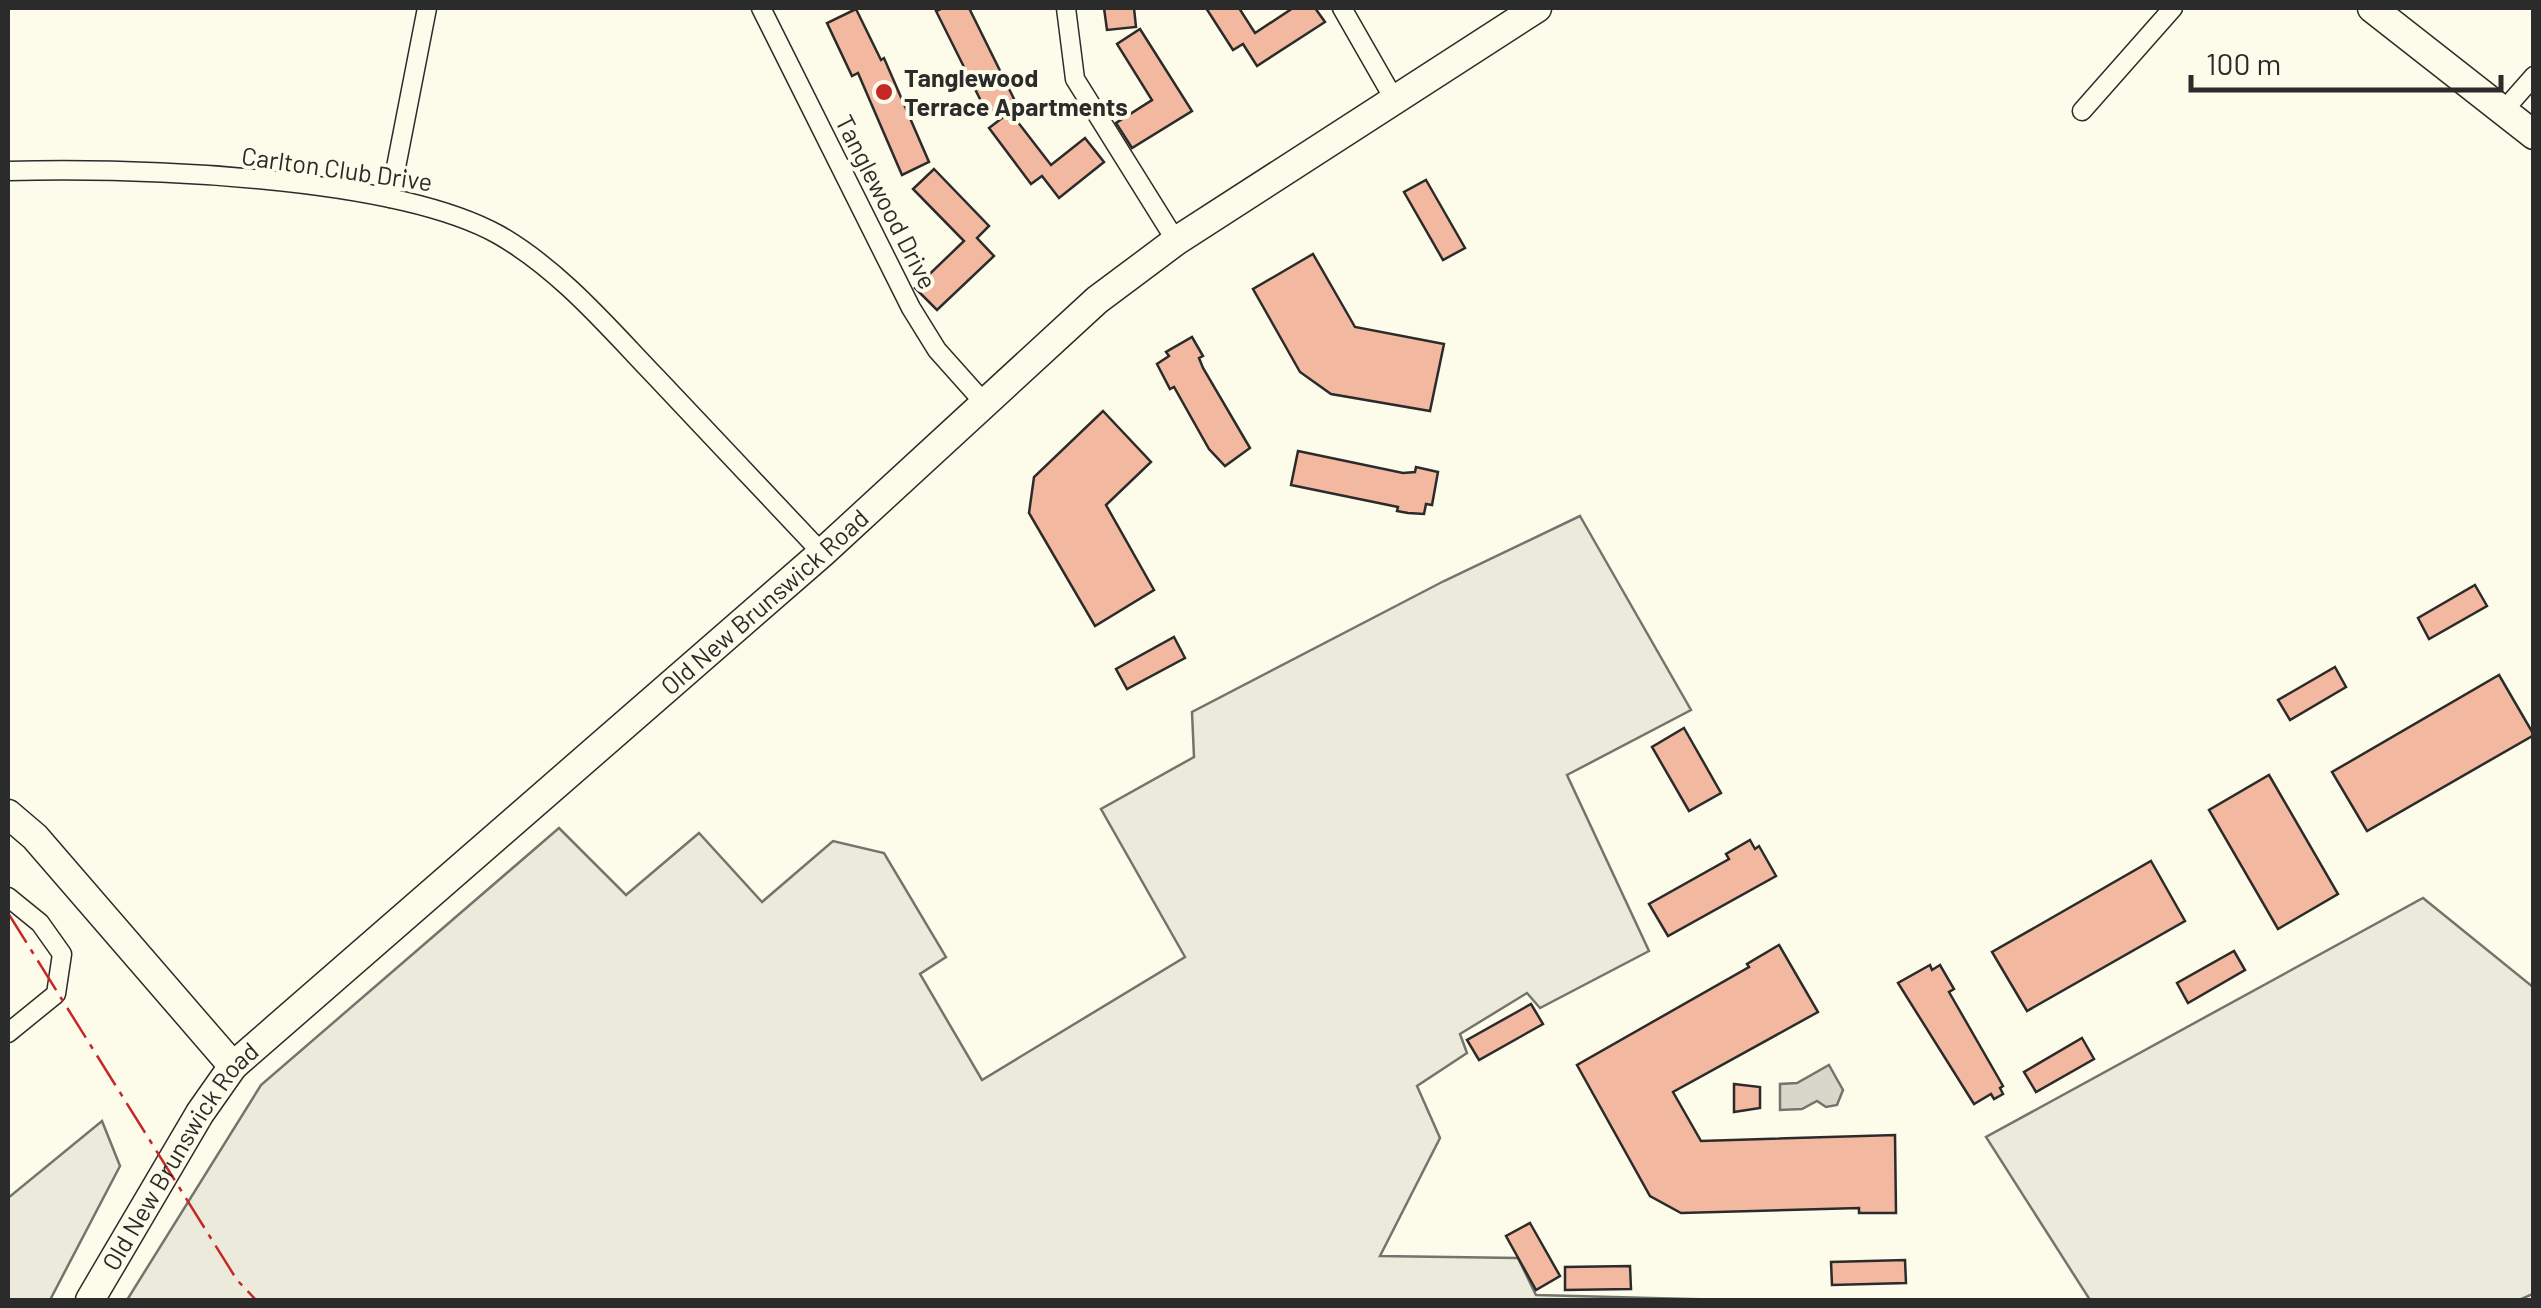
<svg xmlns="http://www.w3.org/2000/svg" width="2541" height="1308" font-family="Barlow,sans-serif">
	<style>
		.green { fill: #ecebdb; stroke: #74746e; stroke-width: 2.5 }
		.water { fill: #d8d7c9; stroke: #74746e; stroke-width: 2.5 }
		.building { fill: #f2b8a0; stroke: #2b2b2b; stroke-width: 2.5 }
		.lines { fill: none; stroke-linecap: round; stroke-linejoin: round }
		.street-casing { stroke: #2b2b2b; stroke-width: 21 }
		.secondary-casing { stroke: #2b2b2b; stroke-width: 31 }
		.street { stroke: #fdfbea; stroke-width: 18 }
		.secondary { stroke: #fdfbea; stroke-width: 28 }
		.power { stroke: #c62828; stroke-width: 2.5; stroke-dasharray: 35 8 5 8; stroke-linecap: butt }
		.poi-dot { fill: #c62828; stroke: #fdfbea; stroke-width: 4 }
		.labels { text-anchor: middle; stroke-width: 8; stroke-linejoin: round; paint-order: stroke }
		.poi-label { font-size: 25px; font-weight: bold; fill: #2b2b2b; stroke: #fdfbea; text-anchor: start }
		.street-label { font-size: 25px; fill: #2b2b2b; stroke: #fdfbea }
	</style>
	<rect width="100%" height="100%" fill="#fdfbea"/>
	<g class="green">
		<polygon points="1580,516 1691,710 1567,775 1649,951 1540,1008 1527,993 1460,1034 1467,1053 1417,1086 1440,1138 1380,1256 1518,1258 1536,1295 1729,1300 127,1300 261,1085 559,828 626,895 699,833 762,902 833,841 884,853 946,957 920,974 982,1080 1185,957 1101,809 1194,757 1192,712 1444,581"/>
		<polygon points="2423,898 2533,987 2533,1294 2519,1300 2090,1300 1986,1137"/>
		<polygon points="102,1121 120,1166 50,1300 8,1300 8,1198"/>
	</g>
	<polygon class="water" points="1829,1065 1843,1090 1837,1105 1826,1107 1817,1101 1802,1109 1780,1110 1780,1084 1797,1083"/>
	<g class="building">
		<polygon points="943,8 969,8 1014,99 987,113 936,11"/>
		<polygon points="1104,8 1134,8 1136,27 1107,30"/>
		<polygon points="1206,8 1239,8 1255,33 1293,8 1315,8 1325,22 1257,66 1243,44 1233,50"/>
		<polygon points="856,9 881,60 884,58 929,162 902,175 858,73 852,76 827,23"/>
		<polygon points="1140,29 1192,111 1132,148 1116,123 1152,100 1117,44"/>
		<polygon points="1010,112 1051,165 1085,138 1104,162 1059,198 1042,176 1031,184 989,128"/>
		<polygon points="934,169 989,226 977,238 994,256 937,310 915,288 964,241 913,189"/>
		<polygon points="1426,180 1465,248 1443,260 1404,192"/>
		<polygon points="1313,254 1355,327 1444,344 1430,411 1331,394 1300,372 1253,289"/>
		<polygon points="1192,337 1203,356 1199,358 1203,368 1250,448 1225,466 1209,449 1174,387 1170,389 1157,364 1169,356 1166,352"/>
		<polygon points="1103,411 1151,462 1106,505 1154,590 1095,626 1029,513 1034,477"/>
		<polygon points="1298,451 1403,473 1415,472 1416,467 1438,472 1432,505 1426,504 1424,514 1408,513 1397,511 1398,507 1291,485"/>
		<polygon points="2475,585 2487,606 2429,639 2418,618"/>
		<polygon points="1174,637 1185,658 1127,689 1116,669"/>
		<polygon points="2335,667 2346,687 2290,720 2278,700"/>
		<polygon points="2499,675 2534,735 2367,831 2332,772"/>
		<polygon points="1684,728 1721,793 1689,811 1652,747"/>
		<polygon points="2269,775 2338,894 2278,929 2209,810"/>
		<polygon points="1750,840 1755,849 1759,846 1776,876 1668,936 1649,904 1729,859 1726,854"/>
		<polygon points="2151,861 2185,921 2027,1011 1992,952"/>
		<polygon points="1779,945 1818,1012 1673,1092 1701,1141 1895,1135 1896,1213 1859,1213 1859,1208 1681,1213 1650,1196 1577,1065 1749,967 1747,964"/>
		<polygon points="2234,951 2245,970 2188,1003 2177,983"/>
		<polygon points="1930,965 1932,970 1940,965 1954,989 1949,992 2003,1086 2000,1088 2003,1094 1994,1099 1991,1094 1974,1104 1898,983"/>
		<polygon points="1531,1004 1543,1024 1479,1060 1467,1040"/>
		<polygon points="2082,1038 2094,1059 2036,1092 2024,1072"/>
		<polygon points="1734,1084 1760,1087 1760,1108 1734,1112"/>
		<polygon points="1530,1223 1560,1276 1536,1290 1506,1236"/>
		<polygon points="1905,1260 1906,1283 1832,1285 1831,1262"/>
		<polygon points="1630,1266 1631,1289 1565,1290 1565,1267"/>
	</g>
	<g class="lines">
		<defs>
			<g id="street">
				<polyline points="761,8 911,308 937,350 987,406"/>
				<polyline points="1066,8 1075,79 1176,241"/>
				<polyline points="1342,8 1394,99"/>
				<polyline points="2504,110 2534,76"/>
				<polyline points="2082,111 2173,8"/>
				<path d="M8 171C133 168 392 175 499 235 561 271 607 326 656 377 711 436 767 494 822 553"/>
				<polyline points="390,198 427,8"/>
				<polyline points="8,897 40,923 62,954 56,994 8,1033"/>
			</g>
			<g id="secondary">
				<polyline points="2372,8 2534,135"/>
				<polyline points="8,814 35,837 233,1066"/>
				<path id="s1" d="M90 1300 200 1113 233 1066 822 553 1097 300 1176 241 1537 8"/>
			</g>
		</defs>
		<use href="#street" class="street-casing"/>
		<use href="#secondary" class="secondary-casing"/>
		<use href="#street" class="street"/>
		<use href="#secondary" class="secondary"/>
		<polyline class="power" points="8,913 237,1280 256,1300"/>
	</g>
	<circle class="poi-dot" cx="884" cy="92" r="10"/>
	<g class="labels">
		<g class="poi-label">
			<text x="904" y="87">Tanglewood<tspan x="904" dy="29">Terrace Apartments</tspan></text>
		</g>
		<g class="street-label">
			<text transform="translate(337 169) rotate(8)" y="9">Carlton Club Drive</text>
			<text transform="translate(886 202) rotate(63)" y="9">Tanglewood Drive</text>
			<text dy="9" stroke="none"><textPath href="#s1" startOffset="980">Old New Brunswick Road</textPath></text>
			<text dy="9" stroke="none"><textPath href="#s1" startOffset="170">Old New Brunswick Road</textPath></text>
		</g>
	</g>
	<rect width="2541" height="1308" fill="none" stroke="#2b2b2b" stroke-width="20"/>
	<path d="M2191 75v15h310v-15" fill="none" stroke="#2b2b2b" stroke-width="5"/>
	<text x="2206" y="75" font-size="30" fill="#2b2b2b" stroke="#fdfbea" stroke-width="8" paint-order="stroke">100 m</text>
</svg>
